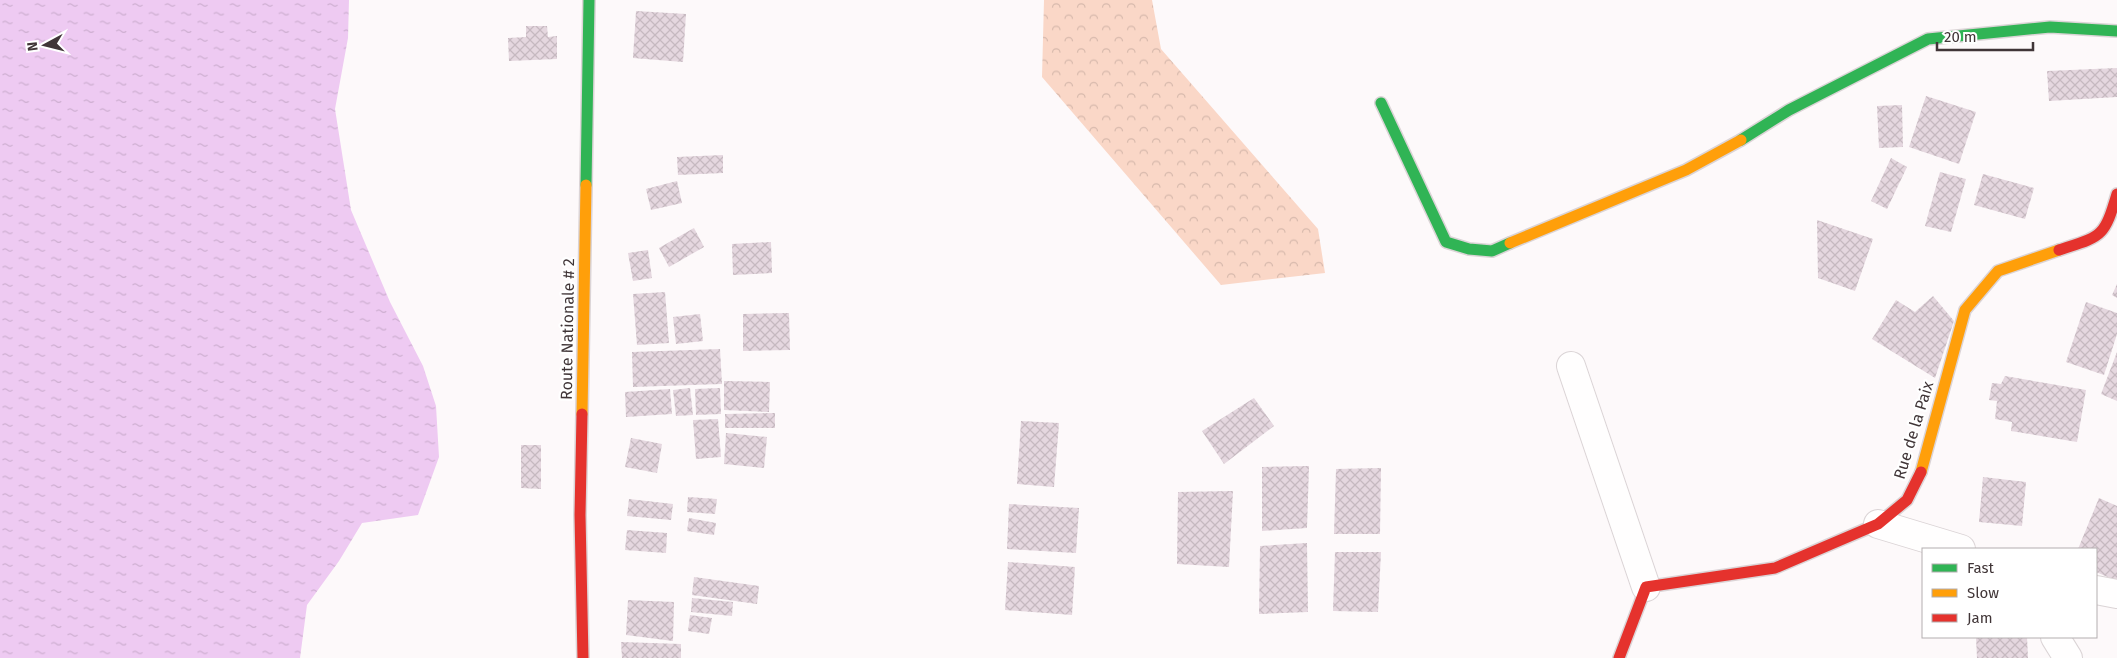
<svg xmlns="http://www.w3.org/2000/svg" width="2117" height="658" font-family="'Fira Sans',sans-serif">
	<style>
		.forest { fill: url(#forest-crowns) }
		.water { fill: url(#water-ripples) }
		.building { fill: url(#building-cross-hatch) }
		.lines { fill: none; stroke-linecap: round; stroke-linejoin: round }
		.street-casing { stroke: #dbd4d6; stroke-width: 30 }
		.fast-casing { stroke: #dbd4d6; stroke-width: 14 }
		.slow-casing { stroke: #dbd4d6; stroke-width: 14 }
		.jam-casing { stroke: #dbd4d6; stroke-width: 14 }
		.street { stroke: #fffefe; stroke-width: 28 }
		.fast { stroke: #30b455; stroke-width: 11 }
		.slow { stroke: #ff9f0a; stroke-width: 11 }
		.jam { stroke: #e5322d; stroke-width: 11 }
		.labels { text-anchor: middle; stroke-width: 4.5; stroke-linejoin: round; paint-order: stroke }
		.street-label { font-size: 16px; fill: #403537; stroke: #fff }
	</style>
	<defs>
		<pattern id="forest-crowns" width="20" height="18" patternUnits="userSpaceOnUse" patternTransform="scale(1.25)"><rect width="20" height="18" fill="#fad7c7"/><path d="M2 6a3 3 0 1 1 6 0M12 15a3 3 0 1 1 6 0" fill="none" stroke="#d7b9ac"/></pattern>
		<pattern id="water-ripples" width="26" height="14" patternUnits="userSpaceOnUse" patternTransform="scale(1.25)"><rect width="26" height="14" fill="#eecaf2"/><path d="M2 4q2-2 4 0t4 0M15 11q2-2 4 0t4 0" fill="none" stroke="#cdaed0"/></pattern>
		<pattern id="building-cross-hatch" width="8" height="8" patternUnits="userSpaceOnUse" patternTransform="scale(1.25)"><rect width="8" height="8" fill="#e5d7df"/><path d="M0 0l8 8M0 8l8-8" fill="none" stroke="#c6b9c0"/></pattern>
	</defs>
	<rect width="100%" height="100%" fill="#fdf9fa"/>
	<polygon class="forest" points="1044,0 1152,0 1161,49 1318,229 1325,273 1221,285 1042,77"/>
	<polygon class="water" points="0,0 349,0 348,38 335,109 351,210 390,302 423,366 436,406 439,457 418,515 362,523 339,561 307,605 300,658 0,658"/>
	<g class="building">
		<polygon points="636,11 686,14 683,62 633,58"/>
		<polygon points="526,26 547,26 548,37 557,36 557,59 509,61 508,38 526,37"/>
		<polygon points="2117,68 2117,97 2049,101 2047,71"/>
		<polygon points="1926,96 1976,112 1959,164 1909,147"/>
		<polygon points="1902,105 1903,147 1879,148 1877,106"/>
		<polygon points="723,155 723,173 678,175 677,157"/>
		<polygon points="1891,158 1907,167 1887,209 1871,201"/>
		<polygon points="1940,172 1966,179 1951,232 1925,226"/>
		<polygon points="1983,174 2034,188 2025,219 1974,205"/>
		<polygon points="677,181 682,203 651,210 646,189"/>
		<polygon points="1817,220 1873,239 1855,291 1818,278"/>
		<polygon points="694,228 704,247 669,267 659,248"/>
		<polygon points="771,242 772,273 733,275 732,244"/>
		<polygon points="648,250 652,278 633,281 628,253"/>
		<polygon points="2117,284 2117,298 2112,295"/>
		<polygon points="665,292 669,343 637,345 633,294"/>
		<polygon points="1933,296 1954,321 1935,378 1872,339 1896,300 1915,312"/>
		<polygon points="2086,302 2117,313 2117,334 2104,375 2066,362"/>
		<polygon points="789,313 790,350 743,351 743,314"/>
		<polygon points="700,314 703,341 676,344 673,317"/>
		<polygon points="720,349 722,384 633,387 632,352"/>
		<polygon points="2117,352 2117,401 2101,394"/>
		<polygon points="2005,376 2086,390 2077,442 2011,431 2012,422 1995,419 1997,401 1989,400 1992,383 2001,384"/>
		<polygon points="724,381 770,382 769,412 724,410"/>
		<polygon points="690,388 693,415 676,416 673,390"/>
		<polygon points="720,388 721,414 696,415 695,389"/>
		<polygon points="670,389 672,414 626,417 625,392"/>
		<polygon points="1254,398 1274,426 1224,464 1202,431"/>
		<polygon points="775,413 775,428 725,428 725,414"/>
		<polygon points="718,419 721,457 696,459 693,420"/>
		<polygon points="1021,421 1059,423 1054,487 1017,484"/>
		<polygon points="726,433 767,437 764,468 724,464"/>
		<polygon points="631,438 662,444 657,473 625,467"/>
		<polygon points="521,445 541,445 541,489 521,488"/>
		<polygon points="1309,466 1307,528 1262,531 1262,467"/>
		<polygon points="1381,468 1380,534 1334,534 1336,469"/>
		<polygon points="1983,477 2026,482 2022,526 1979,522"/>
		<polygon points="1233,491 1229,567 1177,564 1178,492"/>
		<polygon points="688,497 717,499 715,514 687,512"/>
		<polygon points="2099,498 2117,506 2117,581 2096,572 2096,549 2078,549"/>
		<polygon points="629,499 673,504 671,520 627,516"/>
		<polygon points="1009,504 1079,508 1076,553 1007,549"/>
		<polygon points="689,518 716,523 714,535 687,531"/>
		<polygon points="627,530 667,533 666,553 625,550"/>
		<polygon points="1307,543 1308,612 1259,614 1260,546"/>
		<polygon points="1335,552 1381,552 1378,612 1333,611"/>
		<polygon points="1008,562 1075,567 1072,615 1005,610"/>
		<polygon points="694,577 759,586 757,604 692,595"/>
		<polygon points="692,598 733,602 732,616 691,612"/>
		<polygon points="628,600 674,602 673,641 626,635"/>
		<polygon points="690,615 712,618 709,634 688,631"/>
		<polygon points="1976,637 2027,637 2028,658 1977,658"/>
		<polygon points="621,642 681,644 681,658 622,658"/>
	</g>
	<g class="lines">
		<defs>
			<g id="street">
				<polyline points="1571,366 1646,587"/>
				<polyline points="1878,524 1961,549"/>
				<polyline points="2096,590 2117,594"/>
				<polyline points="2055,637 2068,658"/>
			</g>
			<g id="fast">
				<polyline points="1381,103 1446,242 1469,249 1492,251 1510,243"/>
				<polyline points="1741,140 1789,110 1928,39 2050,27 2117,31"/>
				<polyline points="586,185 589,0"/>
			</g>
			<g id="slow">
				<polyline points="1510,243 1686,170 1741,140"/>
				<polyline points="582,414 586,185"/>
				<polyline points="1921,472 1965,310 1998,271 2059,250"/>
			</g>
			<g id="jam">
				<path d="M2059 250C2102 236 2104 238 2117 194"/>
				<polyline points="582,414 580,515 583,658"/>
				<polyline points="1619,658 1646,587 1775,568 1878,524 1907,500 1921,472"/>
			</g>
		</defs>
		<use href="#street" class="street-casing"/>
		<use href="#fast" class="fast-casing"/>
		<use href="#slow" class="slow-casing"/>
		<use href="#jam" class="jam-casing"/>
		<use href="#street" class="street"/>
		<use href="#fast" class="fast"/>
		<use href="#slow" class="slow"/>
		<use href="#jam" class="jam"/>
	</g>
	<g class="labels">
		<g class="street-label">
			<text transform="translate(567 329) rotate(-89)" y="6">Route Nationale # 2</text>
			<text transform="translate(1913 430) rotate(-73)" y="6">Rue de la Paix</text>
		</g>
	</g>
	<rect x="1922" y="548" width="175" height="90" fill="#ffffff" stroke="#b3aeaf"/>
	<rect x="1932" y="564" width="25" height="8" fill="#30b455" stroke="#b3aeaf"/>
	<text x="1967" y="573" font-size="15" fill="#403537">Fast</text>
	<rect x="1932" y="589" width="25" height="8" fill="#ff9f0a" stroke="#b3aeaf"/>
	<text x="1967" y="598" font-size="15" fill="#403537">Slow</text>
	<rect x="1932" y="614" width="25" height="8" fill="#e5322d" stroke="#b3aeaf"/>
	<text x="1967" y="623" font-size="15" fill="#403537">Jam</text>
	<g transform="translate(45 45) rotate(263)" stroke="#ffffff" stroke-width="4" paint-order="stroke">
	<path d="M0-4L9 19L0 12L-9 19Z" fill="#403537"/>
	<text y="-8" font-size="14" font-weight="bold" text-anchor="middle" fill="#403537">N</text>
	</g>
	<path d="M1937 42v8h96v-8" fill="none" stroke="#403537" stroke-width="2.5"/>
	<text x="1944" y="42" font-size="15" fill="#403537" stroke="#ffffff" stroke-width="4" paint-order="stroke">20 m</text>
</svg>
